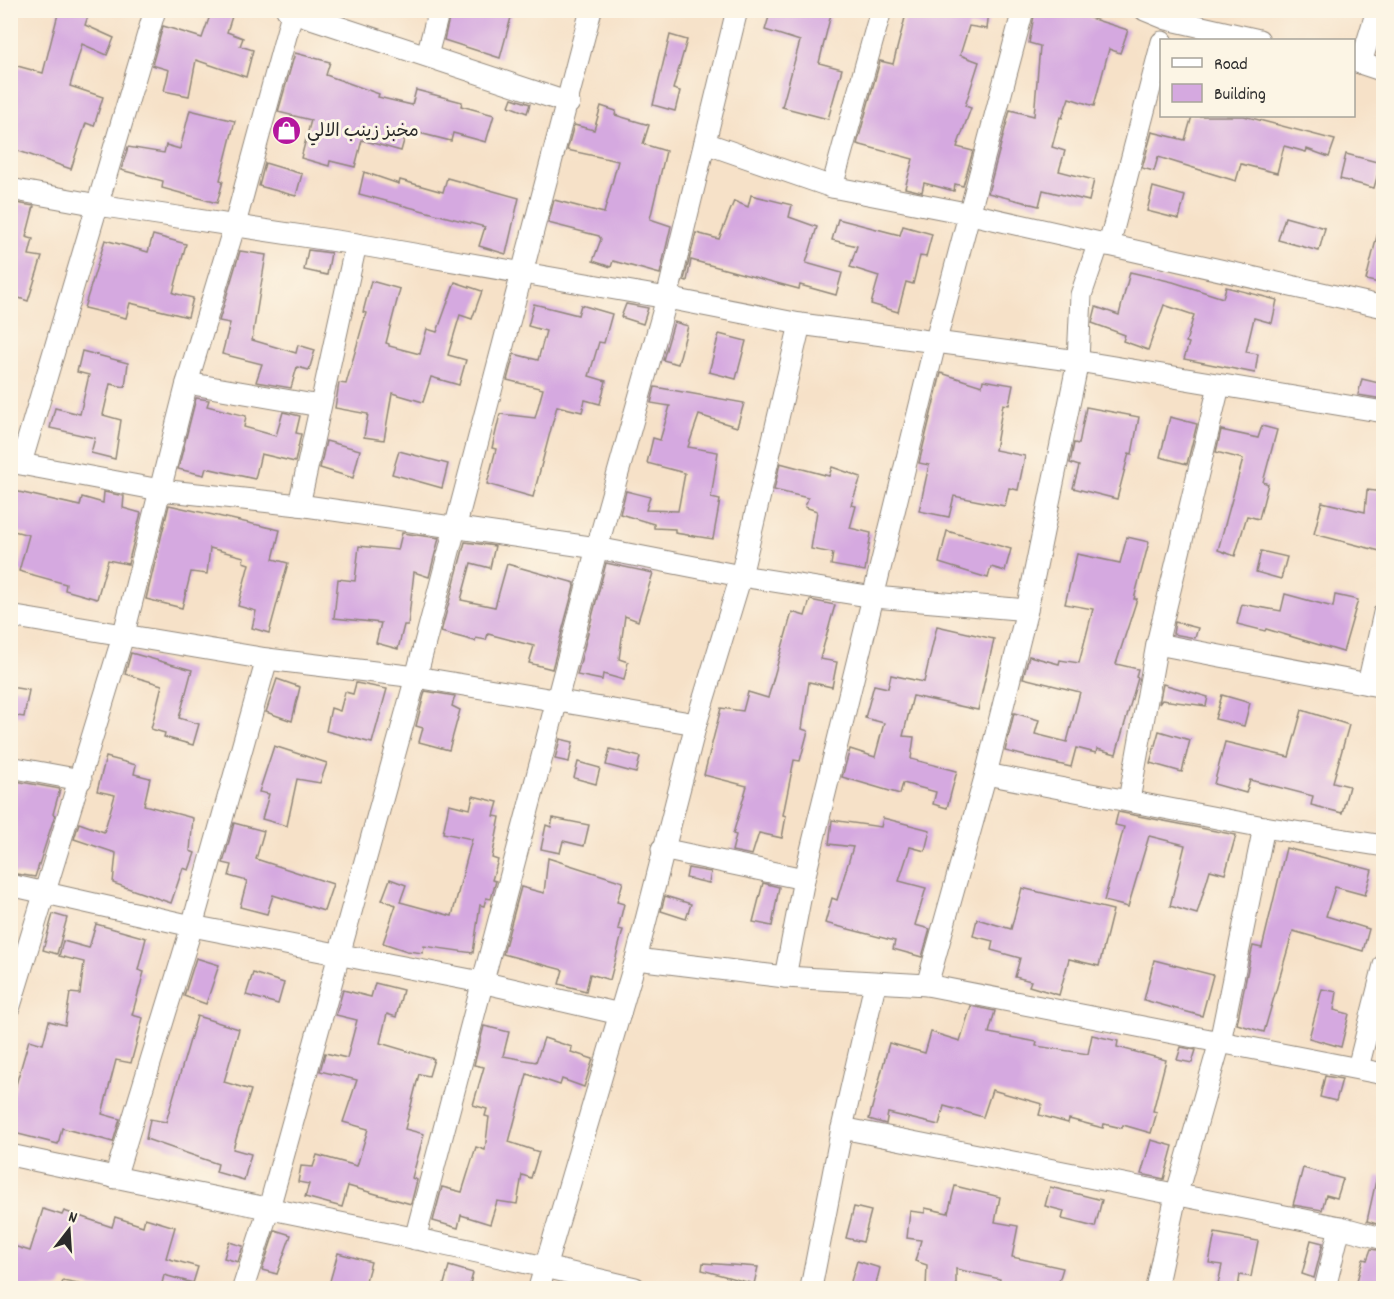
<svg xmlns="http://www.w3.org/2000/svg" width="1394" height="1299" font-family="Dekko,'Playpen Sans Arabic',sans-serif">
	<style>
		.building { fill: #d5a9e0 }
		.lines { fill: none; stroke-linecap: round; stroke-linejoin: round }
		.street-casing { stroke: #90867a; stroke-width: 23 }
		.street { stroke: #fff; stroke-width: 21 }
		.labels { text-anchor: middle; stroke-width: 6; stroke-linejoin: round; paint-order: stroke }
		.poi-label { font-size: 18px; fill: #2b2b2b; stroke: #fcf5e5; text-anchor: start }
	</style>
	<rect width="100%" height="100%" fill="#fcf5e5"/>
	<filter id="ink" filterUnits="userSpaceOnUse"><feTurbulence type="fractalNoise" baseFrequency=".0167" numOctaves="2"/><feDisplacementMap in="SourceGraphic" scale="12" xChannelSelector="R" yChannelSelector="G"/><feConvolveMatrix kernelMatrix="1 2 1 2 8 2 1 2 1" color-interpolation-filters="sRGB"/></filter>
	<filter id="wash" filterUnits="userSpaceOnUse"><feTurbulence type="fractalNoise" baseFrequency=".008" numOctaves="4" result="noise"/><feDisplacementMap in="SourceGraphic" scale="24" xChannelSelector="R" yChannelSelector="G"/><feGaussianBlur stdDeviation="1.35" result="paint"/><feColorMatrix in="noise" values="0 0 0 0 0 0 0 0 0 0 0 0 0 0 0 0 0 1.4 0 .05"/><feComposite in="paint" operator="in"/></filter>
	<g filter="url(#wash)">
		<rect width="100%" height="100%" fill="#f6e1c8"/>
		<g id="blocks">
			<g class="building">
				<polygon points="59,10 90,10 85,25 114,38 107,55 82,44 70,86 103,97 94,126 86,123 71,169 10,148 10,64 43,73"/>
				<polygon points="212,10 234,10 227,32 243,38 240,46 253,50 246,77 196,60 189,96 164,91 169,70 152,65 163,26 202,38"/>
				<polygon points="451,10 513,10 500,58 444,40"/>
				<polygon points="771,10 832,10 819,63 842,69 828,119 782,107 800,41 765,30"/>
				<polygon points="907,10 920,10 945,18 948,10 989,10 987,29 969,26 960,55 979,62 965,106 971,108 957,147 973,151 963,186 955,184 954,191 924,183 922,192 905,188 913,159 857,144 880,61 893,64"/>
				<polygon points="1035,10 1075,10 1074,13 1128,30 1120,53 1109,49 1094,106 1069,98 1062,118 1060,117 1052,147 1065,151 1059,171 1094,180 1089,201 1043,190 1039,206 988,193 1010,110 1034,116 1040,46 1029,43"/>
				<polygon points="670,35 687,40 673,89 680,91 675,111 653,105"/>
				<polygon points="295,53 330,62 326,75 379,94 378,97 412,105 416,90 462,102 461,106 494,115 486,142 453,133 451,141 407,130 401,151 362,140 355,167 330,161 329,166 301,158 311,120 278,112"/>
				<polygon points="512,98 530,104 527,113 509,106"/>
				<polygon points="601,106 616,111 615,115 649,125 643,144 666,151 650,219 671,226 660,274 613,261 611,267 593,261 601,239 599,236 548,223 554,200 604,213 618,161 567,150 574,125 594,130"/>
				<polygon points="190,110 235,121 220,180 223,181 217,203 162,188 163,181 121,170 128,147 164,153 166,145 180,149"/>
				<polygon points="1192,116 1244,116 1335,140 1329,157 1307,149 1306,152 1284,146 1277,173 1241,164 1236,181 1158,157 1154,171 1142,168 1152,132 1185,140"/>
				<polygon points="1346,154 1381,163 1374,188 1340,179"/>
				<polygon points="265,163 302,174 296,196 259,186"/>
				<polygon points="364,172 399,184 400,180 443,192 447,178 519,198 506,254 479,246 485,227 359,194"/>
				<polygon points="1153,187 1185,196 1179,219 1147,211"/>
				<polygon points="751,195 792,205 789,217 817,227 806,263 842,273 836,295 800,285 799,289 691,260 687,281 684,280 696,233 719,239 734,201 748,207"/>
				<polygon points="10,202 34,206 26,237 33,239 29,255 42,257 28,301 10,295"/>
				<polygon points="1285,217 1325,228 1319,251 1278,240"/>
				<polygon points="838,219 900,235 903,226 932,234 926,257 920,256 913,284 906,282 898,312 871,304 879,276 850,267 857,246 832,240"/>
				<polygon points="1378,232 1383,232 1383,284 1366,280"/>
				<polygon points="153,235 186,244 173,293 193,298 188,317 130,303 126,318 84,308 105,240 148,252"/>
				<polygon points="308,250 331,253 327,275 304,270"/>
				<polygon points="240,251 266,255 252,340 296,353 298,345 315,350 309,370 297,367 291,388 256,382 262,364 222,354 230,323 219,321"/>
				<polygon points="1130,272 1173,282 1223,298 1226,287 1277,300 1272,323 1254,318 1246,352 1258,354 1255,373 1184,359 1189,343 1186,342 1194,315 1164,305 1148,350 1123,341 1125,335 1092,323 1096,307 1119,315"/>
				<polygon points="371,281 400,289 386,343 389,344 389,346 420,354 427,329 437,332 455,282 482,291 472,319 460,315 448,355 466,360 459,385 431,377 423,402 392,393 384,440 364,437 368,414 335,408 339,383 346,384 366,313 363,312"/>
				<polygon points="534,304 578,315 581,305 612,314 604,343 599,342 589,376 606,381 600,404 585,400 582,412 557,406 533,497 487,484 496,449 492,448 500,414 535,418 543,389 507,380 514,354 538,360 546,331 528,326"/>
				<polygon points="626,304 648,308 643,324 621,317"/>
				<polygon points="674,322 688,326 678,364 663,360"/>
				<polygon points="719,334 746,341 736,379 709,372"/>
				<polygon points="82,351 128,363 125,387 110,384 103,415 121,420 115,459 91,453 95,438 50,428 55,408 80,414 89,375 77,372"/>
				<polygon points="941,373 982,386 983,380 1013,385 1009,405 1003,404 995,450 1025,456 1018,490 1009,488 1005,506 954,496 949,517 919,511 929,465 919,463"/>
				<polygon points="1362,379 1383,384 1383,399 1358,395"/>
				<polygon points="655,387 744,403 737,427 699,415 688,447 718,452 711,498 720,500 713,539 675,533 675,529 654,528 654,524 620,514 626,491 650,497 646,510 678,511 685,473 647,463 653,438 660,440 670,406 651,403"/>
				<polygon points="196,398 209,400 207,406 246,416 244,427 276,436 283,412 300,416 296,433 301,434 295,462 261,454 255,479 206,468 204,475 178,469"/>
				<polygon points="1086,407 1139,417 1132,454 1129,453 1117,499 1073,488 1079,466 1070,463 1074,443 1079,444"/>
				<polygon points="1170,417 1197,424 1187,464 1160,457"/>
				<polygon points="1262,426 1277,430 1263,482 1268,484 1259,519 1247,516 1235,556 1218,550 1243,459 1216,452 1221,430 1258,438"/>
				<polygon points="326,441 360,450 353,478 320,468"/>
				<polygon points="399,451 448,464 442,488 392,474"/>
				<polygon points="780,463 829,476 832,467 861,477 851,505 856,506 850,528 871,533 865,571 831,565 833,553 811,549 817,511 805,507 808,498 774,490"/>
				<polygon points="10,490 80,506 82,497 103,503 104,492 124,496 123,508 141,513 128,564 108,560 97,599 65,590 66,584 19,571 29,535 10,530"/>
				<polygon points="1367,490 1383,492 1383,536 1380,551 1314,534 1322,502 1365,512"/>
				<polygon points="169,505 280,530 273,559 288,563 269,633 252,628 256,611 238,606 249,564 243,562 244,557 210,548 207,574 191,572 182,608 146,599"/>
				<polygon points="947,531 1011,549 1005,571 991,567 988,578 939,563"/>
				<polygon points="402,533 439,538 429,577 414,572 408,625 404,625 398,649 376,643 381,623 334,618 338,579 355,581 359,546 398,550"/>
				<polygon points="1127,537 1149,542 1134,599 1137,599 1116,664 1138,669 1136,677 1138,678 1116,754 1097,749 1096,753 1076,748 1071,767 1005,751 1014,713 1039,720 1035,734 1067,742 1080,692 1023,678 1029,656 1059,664 1060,660 1079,663 1093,609 1065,604 1077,554 1120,563"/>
				<polygon points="465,542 495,546 490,568 471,563 461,600 495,607 507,564 575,583 552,669 529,663 534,646 488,634 486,640 476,638 475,641 441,632"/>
				<polygon points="1261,551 1287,557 1281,579 1256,572"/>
				<polygon points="606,563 653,573 638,621 625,616 619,659 628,662 624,680 603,674 602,680 577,675"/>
				<polygon points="1285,594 1333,607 1335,595 1358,600 1343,652 1266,629 1265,631 1237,624 1242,604 1281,611"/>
				<polygon points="810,600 835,605 820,659 837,662 832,687 809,682 802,729 808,731 800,761 794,760 783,815 786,816 782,838 759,833 752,855 732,851 736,835 733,834 747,786 704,775 721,708 743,711 748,692 768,698 792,612 805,616"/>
				<polygon points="1175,622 1198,628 1195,638 1173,634"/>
				<polygon points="937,626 994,639 978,710 913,696 903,736 914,737 911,759 957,771 947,808 933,804 936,792 903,783 900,794 842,777 850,749 875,757 884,723 865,718 874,685 888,688 891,675 924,682"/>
				<polygon points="131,653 192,670 179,718 199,724 193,745 164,737 165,733 151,729 162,685 125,674"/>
				<polygon points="277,679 300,687 292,721 266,712"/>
				<polygon points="356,683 387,689 372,743 326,731 331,708 340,711 345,692 353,694"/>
				<polygon points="1163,684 1208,697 1206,706 1162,700 1159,704"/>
				<polygon points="10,687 29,690 24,717 10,715"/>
				<polygon points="425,691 455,696 452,706 460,710 449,750 419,742 423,728 416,726"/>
				<polygon points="1222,695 1250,703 1244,726 1215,719"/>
				<polygon points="1302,710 1349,725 1333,782 1349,786 1342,813 1311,805 1313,796 1250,780 1246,793 1214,784 1225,742 1289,757"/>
				<polygon points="1159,731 1190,740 1182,772 1150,763"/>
				<polygon points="560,739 573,742 569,762 555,759"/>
				<polygon points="274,746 327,763 320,783 297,779 287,826 262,819 269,794 259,792"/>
				<polygon points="610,749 640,757 636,773 606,765"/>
				<polygon points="106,757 136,765 134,774 150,778 144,805 193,818 190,851 195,853 189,870 183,868 171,903 113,883 116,853 74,839 79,823 104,832 115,795 97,791"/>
				<polygon points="578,762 600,768 596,784 574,778"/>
				<polygon points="10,780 60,789 53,814 55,815 35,877 10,873"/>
				<polygon points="473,796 498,802 494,816 500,817 492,858 498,860 492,880 496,881 491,899 486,898 484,906 480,905 473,953 424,946 423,953 407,951 383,943 396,905 382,900 390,879 406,885 400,902 452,916 472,839 443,833 449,804 470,809"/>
				<polygon points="1118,812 1236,835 1225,874 1210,870 1197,914 1170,906 1185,845 1149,836 1128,907 1104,901 1124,827 1115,825"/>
				<polygon points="553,818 589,825 584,846 563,841 560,853 541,849 546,825 551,827"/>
				<polygon points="883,818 930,830 925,851 910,847 899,881 926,888 915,925 930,929 922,957 893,949 895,941 825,923 832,898 837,900 853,847 829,844 832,820 881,827"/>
				<polygon points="234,823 264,831 256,859 333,884 324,911 273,895 267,914 240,907 247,881 229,876 232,865 223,863"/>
				<polygon points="1286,848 1372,870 1365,895 1335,887 1326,916 1369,929 1363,951 1293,931 1264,1032 1237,1024 1251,954 1253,946 1262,948"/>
				<polygon points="548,858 623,882 617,902 624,904 618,929 623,930 610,980 590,974 586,991 559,984 563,970 503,954 521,887 544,893"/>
				<polygon points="688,868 711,872 709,883 686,878"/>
				<polygon points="763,883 779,887 772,926 753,922"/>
				<polygon points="1022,888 1113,910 1099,966 1069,959 1059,995 1029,986 1031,981 1015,977 1020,958 991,950 993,941 973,936 977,919 1011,929"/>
				<polygon points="665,896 691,904 686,919 661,911"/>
				<polygon points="53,914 67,918 57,954 43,950"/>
				<polygon points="96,924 146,938 138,970 144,972 132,1015 143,1018 131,1063 116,1060 102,1114 120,1119 113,1142 62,1128 58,1144 10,1132 10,1095 13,1095 29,1040 43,1044 49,1021 65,1025 70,993 80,994 84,962 59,956 63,941 89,948"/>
				<polygon points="196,958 219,965 206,1004 184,996"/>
				<polygon points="1154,960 1213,975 1202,1016 1144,1000"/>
				<polygon points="253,973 284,983 278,1004 246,995"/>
				<polygon points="375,983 403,990 396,1017 387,1014 380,1043 434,1059 429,1076 419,1074 405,1129 424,1134 412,1178 417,1180 411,1204 348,1186 342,1207 305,1197 309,1184 298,1182 301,1166 313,1167 317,1155 357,1166 368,1129 343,1122 357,1080 320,1071 325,1053 347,1058 357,1020 336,1015 343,990 371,997"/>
				<polygon points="1322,989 1337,992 1334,1010 1349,1014 1341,1047 1309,1038"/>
				<polygon points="971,1006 995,1011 989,1033 1037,1042 1036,1046 1088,1054 1092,1035 1118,1041 1117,1047 1166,1060 1153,1111 1157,1112 1151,1133 1123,1125 1122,1128 1104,1124 1103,1128 1069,1119 1068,1123 1039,1115 1042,1104 992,1090 983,1117 944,1106 939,1125 888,1113 886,1124 869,1119 889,1043 925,1053 931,1032 960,1041"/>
				<polygon points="197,1016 239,1029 224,1082 251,1090 233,1149 251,1154 244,1180 216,1172 218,1164 146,1139 150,1119 166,1122"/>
				<polygon points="484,1026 509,1032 503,1056 536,1062 544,1038 572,1047 571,1052 593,1059 584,1087 562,1079 560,1085 527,1074 509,1142 539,1152 531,1178 522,1175 517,1204 497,1201 490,1224 461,1215 458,1228 433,1221 442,1187 462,1192 476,1147 485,1150 489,1117 485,1116 487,1109 473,1105 484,1067 474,1065"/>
				<polygon points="1181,1047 1196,1050 1192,1063 1177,1060"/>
				<polygon points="1325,1076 1342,1079 1336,1101 1320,1097"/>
				<polygon points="1151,1140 1173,1146 1164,1179 1141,1174"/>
				<polygon points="1303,1168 1343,1179 1337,1198 1326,1195 1322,1210 1293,1205"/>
				<polygon points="1377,1176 1383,1177 1383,1226 1367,1221"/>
				<polygon points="955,1186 1000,1197 995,1222 1018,1226 1012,1257 1063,1268 1057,1288 998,1288 1000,1279 956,1269 956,1288 926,1288 927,1265 915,1261 921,1240 907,1238 910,1211 925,1213 925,1208 948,1213"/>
				<polygon points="1050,1187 1102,1200 1095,1227 1062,1219 1064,1211 1045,1206"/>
				<polygon points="854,1207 871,1211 863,1242 846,1238"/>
				<polygon points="43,1209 62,1215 64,1211 112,1227 115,1217 143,1226 145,1218 175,1227 166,1258 198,1267 193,1283 164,1275 161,1288 98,1288 63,1281 60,1288 10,1288 10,1245 30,1251"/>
				<polygon points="275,1230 291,1235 277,1274 262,1270"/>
				<polygon points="1215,1233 1258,1241 1251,1277 1240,1275 1238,1288 1218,1284 1222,1265 1209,1263"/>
				<polygon points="1311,1240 1323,1243 1314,1278 1302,1274"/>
				<polygon points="229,1242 243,1246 238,1262 224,1258"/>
				<polygon points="1371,1249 1383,1251 1383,1288 1355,1288 1363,1259 1367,1260"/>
				<polygon points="338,1253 371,1262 364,1288 328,1288"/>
				<polygon points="857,1261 880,1268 875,1288 849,1288"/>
				<polygon points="703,1263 758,1267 754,1284 702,1270"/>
				<polygon points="449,1266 473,1273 469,1288 443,1288"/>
			</g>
		</g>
	</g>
	<g filter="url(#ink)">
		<use href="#blocks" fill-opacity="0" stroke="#90867a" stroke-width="1.5"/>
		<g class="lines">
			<defs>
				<g id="street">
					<polyline points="287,10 569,103"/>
					<polyline points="1145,10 1167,19 1259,40"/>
					<polyline points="427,55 439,10"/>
					<polyline points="1354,61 1384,71"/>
					<polyline points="1361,63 1377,10"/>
					<polyline points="705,143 832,187 971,214 1384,307"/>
					<polyline points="832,187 881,10"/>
					<polyline points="10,189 98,205 356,244 667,298 800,324 1078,361 1384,412"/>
					<polyline points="187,383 320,406"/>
					<polyline points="10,462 160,490 299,505 597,548 741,576 874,597 1027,610"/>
					<polyline points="21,463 155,10"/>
					<polyline points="299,505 356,244"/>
					<polyline points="10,616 267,659 416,677 696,724"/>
					<polyline points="1157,644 1384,687"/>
					<polyline points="1368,684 1384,613"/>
					<polyline points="10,767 81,780"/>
					<polyline points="986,774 1264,827 1384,846"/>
					<polyline points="1129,800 1157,644 1219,386"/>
					<polyline points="662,849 804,879"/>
					<polyline points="10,885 192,926 481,982 620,1014"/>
					<polyline points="636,959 785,977 927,985 1384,1074"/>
					<polyline points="785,977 804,879 935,344 1023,10"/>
					<polyline points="927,985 986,774 1027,610 1078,361 1081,295 1098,245 1109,245 1162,42"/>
					<polyline points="10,1006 124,633 187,383 235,224 293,10"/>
					<polyline points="1358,1068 1384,965"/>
					<polyline points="842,1128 1340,1227 1384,1239"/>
					<path d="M10 1155C219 1200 428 1238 635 1288"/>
					<polyline points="115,1178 192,926 267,659"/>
					<polyline points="415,1239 597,548 667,298 737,10"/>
					<polyline points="243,1288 269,1208 416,677 591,10"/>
					<polyline points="539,1288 636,959 696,724 741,576 800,324"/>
					<polyline points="811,1288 842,1128 875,984"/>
					<polyline points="1156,1288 1176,1196 1220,1042 1264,827"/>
					<polyline points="1325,1288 1340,1227"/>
				</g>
			</defs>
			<use href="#street" class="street-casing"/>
			<use href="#street" class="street"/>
		</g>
	</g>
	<defs>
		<symbol id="shop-disc" viewBox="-11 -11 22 22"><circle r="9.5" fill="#b5179e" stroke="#fcf5e5"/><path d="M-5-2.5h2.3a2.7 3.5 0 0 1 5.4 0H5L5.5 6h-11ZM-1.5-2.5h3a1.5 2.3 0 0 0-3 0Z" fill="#fff"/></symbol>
	</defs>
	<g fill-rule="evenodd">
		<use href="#shop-disc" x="270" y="114" width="33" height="33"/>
	</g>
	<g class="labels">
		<g class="poi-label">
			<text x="307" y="136">مخبز زينب الالي</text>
		</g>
	</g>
	<rect width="1394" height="1299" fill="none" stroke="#fcf5e5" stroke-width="36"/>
	<rect x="1160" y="39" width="195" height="78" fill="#fcf5e5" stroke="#a8a49b" stroke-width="1.5"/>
	<rect x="1172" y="58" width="30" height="9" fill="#ffffff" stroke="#a8a49b" stroke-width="1.5"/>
	<text x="1214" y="69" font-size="18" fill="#2b2b2b">Road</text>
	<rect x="1172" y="84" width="30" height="18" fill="#d5a9e0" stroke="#a8a49b" stroke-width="1.5"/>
	<text x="1214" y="99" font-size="18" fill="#2b2b2b">Building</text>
	<g transform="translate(69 1230) rotate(17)" stroke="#fcf5e5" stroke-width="4.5" paint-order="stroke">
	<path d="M0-4.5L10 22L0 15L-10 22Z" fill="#2b2b2b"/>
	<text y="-9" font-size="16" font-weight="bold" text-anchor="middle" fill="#2b2b2b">N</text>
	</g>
</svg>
